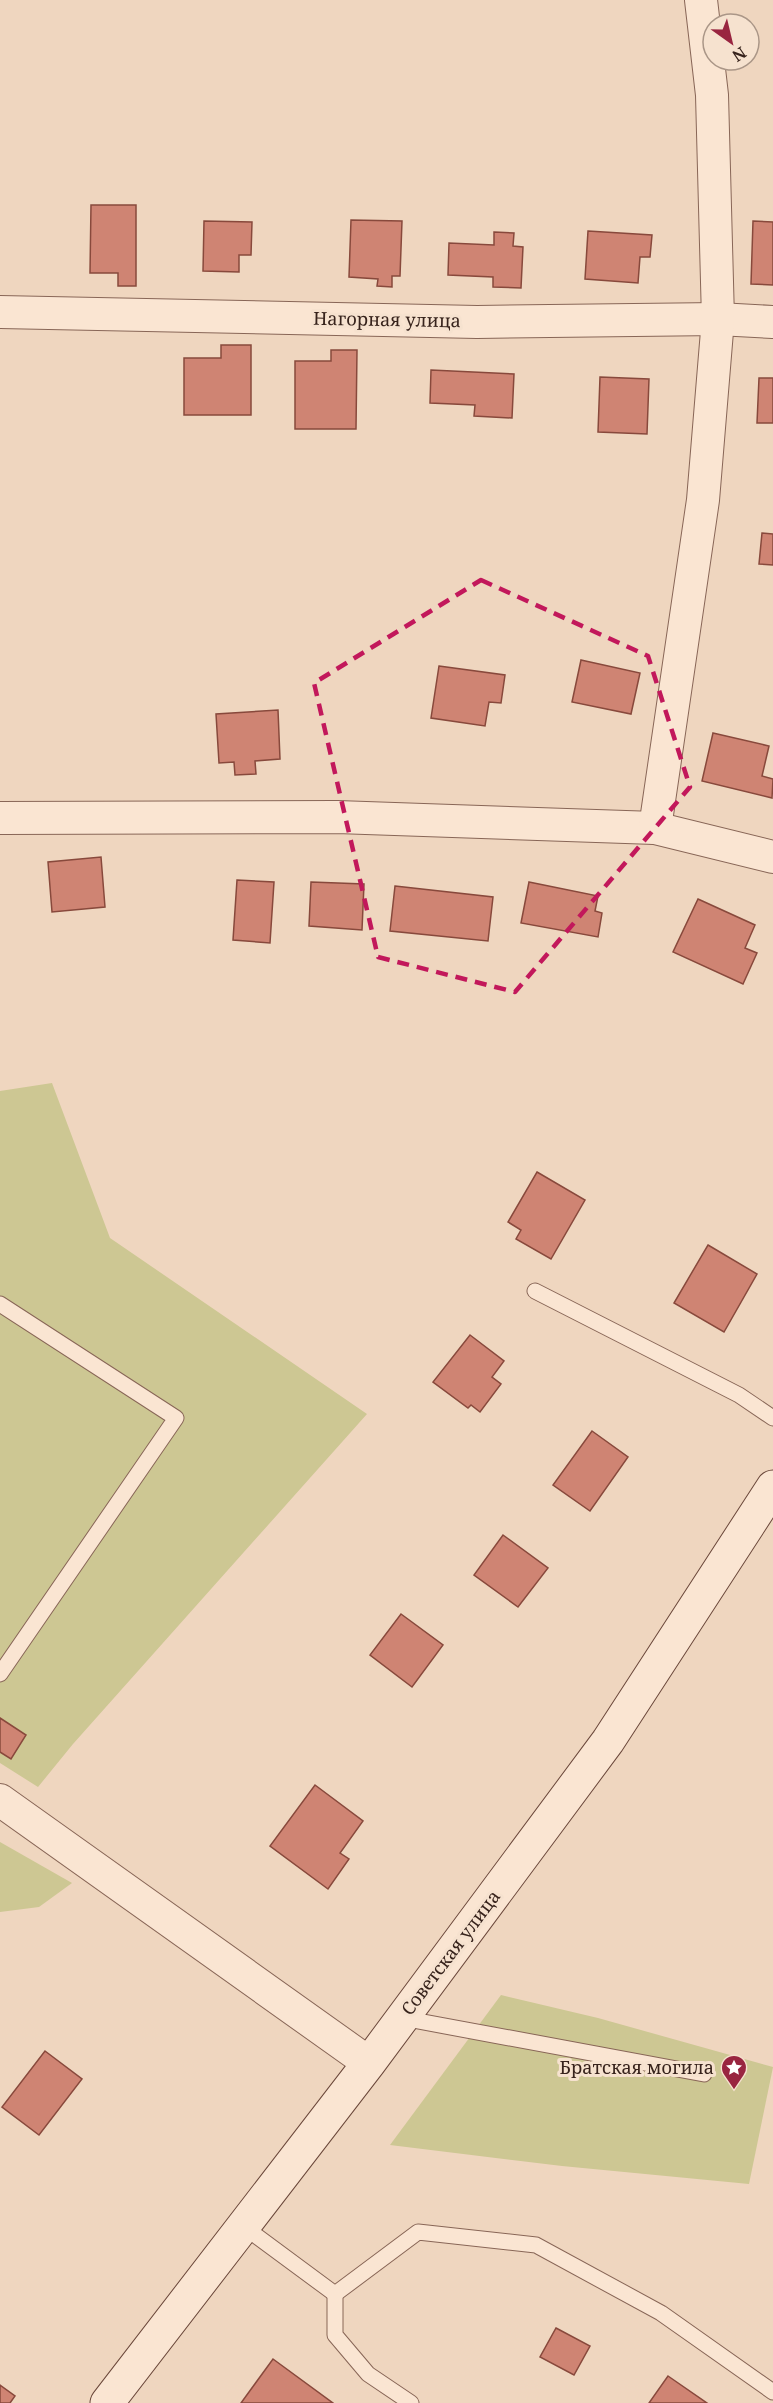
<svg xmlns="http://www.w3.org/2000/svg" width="773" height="2403" font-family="'Noto Serif',serif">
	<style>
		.green { fill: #cdc793 }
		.building { fill: #cf8473; stroke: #88493c; stroke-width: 1.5 }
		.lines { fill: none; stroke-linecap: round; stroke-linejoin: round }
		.lane-casing { stroke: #886657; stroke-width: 17 }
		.street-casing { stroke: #886657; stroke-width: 34 }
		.secondary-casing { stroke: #6a473a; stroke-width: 35 }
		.lane { stroke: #fae5d2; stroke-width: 15 }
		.street { stroke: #fae5d2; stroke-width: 32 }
		.secondary { stroke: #fae5d2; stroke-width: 33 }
		.marked { fill: none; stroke: #c2185b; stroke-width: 4.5; stroke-dasharray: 12 8; stroke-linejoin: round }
		.labels { text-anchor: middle; stroke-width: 6; stroke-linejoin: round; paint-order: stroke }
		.street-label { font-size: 18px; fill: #37231c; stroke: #f6e2cf }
		.poi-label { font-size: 18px; fill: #37231c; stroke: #f6e2cf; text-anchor: end }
	</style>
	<rect width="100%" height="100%" fill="#efd6bf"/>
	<g class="green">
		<polygon points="52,1083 110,1238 367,1414 73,1744 38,1787 0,1763 0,1091"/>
		<polygon points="0,1842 72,1883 39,1907 0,1912"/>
		<polygon points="501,1995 598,2018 773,2067 749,2184 562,2166 390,2145"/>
	</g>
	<g class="building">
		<polygon points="91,205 136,205 136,286 118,286 118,273 90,273"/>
		<polygon points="351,220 402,221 400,276 392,276 392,287 377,286 378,279 349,277"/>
		<polygon points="204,221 252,222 251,255 239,255 239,272 203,271"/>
		<polygon points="753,221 773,222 773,285 751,284"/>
		<polygon points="588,231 652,235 650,257 640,257 638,283 585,279"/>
		<polygon points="494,232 514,233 513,246 523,247 521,288 493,287 493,277 448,275 449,243 494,245"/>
		<polygon points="221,345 251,345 251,415 184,415 184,358 221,358"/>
		<polygon points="331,350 357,350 356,429 295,429 295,361 331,361"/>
		<polygon points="431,370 514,374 512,418 474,416 475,405 430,403"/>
		<polygon points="600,377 649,379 647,434 598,432"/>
		<polygon points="759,378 773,378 773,423 757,423"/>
		<polygon points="762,533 773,534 773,565 759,564"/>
		<polygon points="581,660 640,673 631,714 572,702"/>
		<polygon points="439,666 505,675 501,703 489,702 485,726 431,718"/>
		<polygon points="278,710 280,759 255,761 256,774 235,775 234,762 219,763 216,714"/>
		<polygon points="713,733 769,746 762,776 773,779 772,798 702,781"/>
		<polygon points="101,857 105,907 52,912 48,862"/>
		<polygon points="237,880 274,882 270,943 233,940"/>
		<polygon points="311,882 364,884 362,930 309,926"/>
		<polygon points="529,882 598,896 595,911 602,913 598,937 521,923"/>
		<polygon points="395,886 493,897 488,941 390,931"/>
		<polygon points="698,899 755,925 745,948 757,953 743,984 673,952"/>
		<polygon points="537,1172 585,1200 551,1259 516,1239 521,1230 508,1222"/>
		<polygon points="708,1245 757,1274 724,1332 674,1303"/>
		<polygon points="470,1335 504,1361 492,1377 501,1384 480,1412 471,1405 468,1408 433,1382"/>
		<polygon points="592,1431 628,1457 590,1511 553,1485"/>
		<polygon points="503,1535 548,1568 518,1607 474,1575"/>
		<polygon points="401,1614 443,1645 412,1687 370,1655"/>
		<polygon points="0,1718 26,1735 11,1759 0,1752"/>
		<polygon points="315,1785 363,1821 340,1853 349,1859 328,1889 270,1846"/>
		<polygon points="45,2051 82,2079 39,2135 2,2107"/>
		<polygon points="556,2328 590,2346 574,2375 540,2357"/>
		<polygon points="273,2359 333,2403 241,2403"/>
		<polygon points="668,2376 707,2403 649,2403"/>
		<polygon points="0,2385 15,2396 10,2403 0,2403"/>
	</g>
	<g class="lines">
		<defs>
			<g id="lane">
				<polyline points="535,1291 739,1395 773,1418"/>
				<polyline points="0,1304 176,1418 0,1674"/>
				<polyline points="402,2018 704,2074"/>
				<polyline points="243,2226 335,2294 418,2232 536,2245 661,2313 773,2392"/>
				<polyline points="335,2294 335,2335 368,2374 411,2403"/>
			</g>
			<g id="street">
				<polyline points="0,312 477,322 718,319 773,322"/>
				<polyline points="0,818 337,817 655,828 773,857"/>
				<polyline points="655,828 703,500 718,319 712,95 701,0"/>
				<polyline points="0,1800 369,2063"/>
			</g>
			<polyline id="secondary" points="107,2403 369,2063 608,1741 773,1487"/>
		</defs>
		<use href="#lane" class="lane-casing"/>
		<use href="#street" class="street-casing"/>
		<use href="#secondary" class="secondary-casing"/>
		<use href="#lane" class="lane"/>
		<use href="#street" class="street"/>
		<use href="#secondary" class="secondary"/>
	</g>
	<path class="marked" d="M481 580 648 656 690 787 515 992 378 957 314 683Z"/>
	<defs>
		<symbol id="sight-pin" viewBox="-11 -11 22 30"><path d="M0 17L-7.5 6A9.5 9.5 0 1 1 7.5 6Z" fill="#992540" stroke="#f6e2cf"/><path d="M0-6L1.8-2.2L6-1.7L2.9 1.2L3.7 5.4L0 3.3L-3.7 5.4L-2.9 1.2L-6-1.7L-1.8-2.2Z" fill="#fff"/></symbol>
	</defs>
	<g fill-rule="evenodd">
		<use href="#sight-pin" x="719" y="2053" width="30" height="40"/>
	</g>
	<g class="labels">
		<g class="street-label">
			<text transform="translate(387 320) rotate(1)" y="6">Нагорная улица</text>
			<text transform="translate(451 1953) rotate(-53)" y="6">Советская улица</text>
		</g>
		<g class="poi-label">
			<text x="714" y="2074">Братская могила</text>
		</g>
	</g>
	<g transform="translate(731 42) rotate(146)"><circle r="28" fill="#f6e2cf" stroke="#aa9687" stroke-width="1.5"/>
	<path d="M0-4.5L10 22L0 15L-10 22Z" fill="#992540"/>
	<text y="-9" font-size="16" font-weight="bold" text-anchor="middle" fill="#37231c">N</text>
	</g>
</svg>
